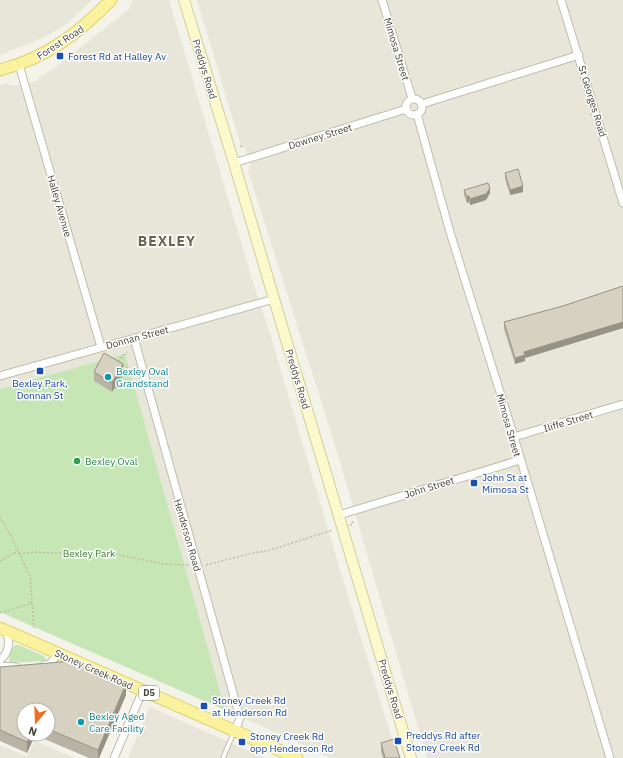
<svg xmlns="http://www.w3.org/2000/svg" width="623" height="758" font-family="'IBM Plex Sans',sans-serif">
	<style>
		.residential { fill: #e8e6d9 }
		.green { fill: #c7e6b5 }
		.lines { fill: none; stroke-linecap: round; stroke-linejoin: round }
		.service-casing { stroke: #c0bdad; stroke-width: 5.5 }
		.minor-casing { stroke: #c0bdad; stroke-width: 9 }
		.secondary-casing { stroke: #d2ce9c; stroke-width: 12 }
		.primary-casing { stroke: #dfd36e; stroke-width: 13 }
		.path { stroke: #c1bb9f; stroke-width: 1.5; stroke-dasharray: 2 2; stroke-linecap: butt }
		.service { stroke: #fff; stroke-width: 3.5 }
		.minor { stroke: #fff; stroke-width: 7 }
		.secondary { stroke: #fcfacc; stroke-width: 10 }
		.primary { stroke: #faf29e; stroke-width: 11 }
		.wall { fill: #b8b4a5; fill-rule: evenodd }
		.shaded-wall { fill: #969286 }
		.building { fill: #d6d1c0; stroke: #969286 }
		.transit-dot { fill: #1a4fb4; stroke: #fff; stroke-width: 1.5 }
		.culture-dot { fill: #0f9aa8; stroke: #fff; stroke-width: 1.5 }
		.leisure-dot { fill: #2e9e5b; stroke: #fff; stroke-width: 1.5 }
		.labels { text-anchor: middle; stroke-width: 3; stroke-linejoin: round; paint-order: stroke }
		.shield { fill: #fff; stroke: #7f7d74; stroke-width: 1 }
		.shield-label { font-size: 9px; font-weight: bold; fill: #484538 }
		.street-label { font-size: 10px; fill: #484538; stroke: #fff }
		.transit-label { font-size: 10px; fill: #164399; stroke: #fff; text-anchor: start }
		.culture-label { font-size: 10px; fill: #0d838f; stroke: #fff; text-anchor: start }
		.leisure-label { font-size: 10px; fill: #27864d; stroke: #fff; text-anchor: start }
		.park-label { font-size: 10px; fill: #3b782d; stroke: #fff }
		.district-label { font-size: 14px; font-weight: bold; letter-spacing: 1px; fill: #6b6550; stroke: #fff }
	</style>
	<rect width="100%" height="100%" fill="#f4f3ea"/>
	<g class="residential">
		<polygon points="0,0 92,0 67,24 45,37 0,55"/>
		<polygon points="133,0 169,0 252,279 270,334 341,573 398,758 330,758 257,724 0,612 0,85 7,83 13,86 37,81 39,77 52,70 129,9"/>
		<polygon points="197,0 623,0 623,758 427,758 334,442 248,170 250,164 245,149 241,146"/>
		<polygon points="150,707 265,758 128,758"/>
		<polygon points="35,741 75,758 0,758 0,745 27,756"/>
	</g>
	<g class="green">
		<polygon points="125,354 225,710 0,612 0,389"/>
		<path d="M15 645H19L44 656 46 660 44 661 11 663 9 661C9 655 12 649 15 645Z"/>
	</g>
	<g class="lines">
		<defs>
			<polyline id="service" points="223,758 234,732"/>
			<g id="minor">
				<polyline points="382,0 412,98"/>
				<polyline points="561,0 623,203"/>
				<polyline points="19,65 101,347"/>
				<circle cx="414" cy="107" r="8"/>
				<polyline points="422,104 579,55"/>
				<polyline points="417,114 450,232 514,437 610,758"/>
				<polyline points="234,163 406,109"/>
				<polyline points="134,338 240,718 235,731"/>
				<polyline points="0,376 274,299"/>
				<polyline points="514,437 623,404"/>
				<polyline points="339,515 520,460"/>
				<path d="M0 660C9 653 12 639 4 630"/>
				<path d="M44 665C52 665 54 659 57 653"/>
				<polyline points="0,666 16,667"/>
				<polyline points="114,758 143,690"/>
			</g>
			<polyline id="secondary" points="184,0 234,163 274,299 411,758"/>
			<g id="primary">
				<path d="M0 70C46 58 78 34 111 0"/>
				<polyline points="0,628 297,758"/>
			</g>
		</defs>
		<use href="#service" class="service-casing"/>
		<use href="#minor" class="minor-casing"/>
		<use href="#secondary" class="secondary-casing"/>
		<use href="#primary" class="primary-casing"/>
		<g class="path">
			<polyline points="240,146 242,147"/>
			<polyline points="115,389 127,367 118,362 127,352"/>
			<polyline points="0,517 12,538 30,576 32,601 30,604 0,613"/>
			<polyline points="350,525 353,524 352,520"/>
			<polyline points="19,554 34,552 96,555 116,554 163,564 190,565"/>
			<polyline points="0,561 18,551"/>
			<polyline points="206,565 252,553 267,551 333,530"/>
			<polyline points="32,603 34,628"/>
		</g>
		<use href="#service" class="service"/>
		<use href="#minor" class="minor"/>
		<use href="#secondary" class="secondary"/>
		<use href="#primary" class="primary"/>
	</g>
	<g class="wall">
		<polygon points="505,173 523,192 510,195 505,179"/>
		<polygon points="464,190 490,193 486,200 470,205 469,202 467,203 464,195"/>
		<polygon points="623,286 623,328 525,358 525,361 515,364 504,329 504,322 563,306"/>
		<polygon points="94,372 123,373 112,392 94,381"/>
		<path d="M0 667 126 695 99 758H89L35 735 27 753 0 741ZM48 710V734H24Z"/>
		<polygon points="381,743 400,758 383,758 381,752"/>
	</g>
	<g class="shaded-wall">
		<polygon points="523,186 523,192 510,195 510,190"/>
		<polygon points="490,188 490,193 486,200 470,205 470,199"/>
		<polygon points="469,196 469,202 467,203 467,197"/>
		<polygon points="623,322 623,328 525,358 525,361 515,364 515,358 524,352"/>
		<polygon points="123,364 123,373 112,392 112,383"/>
		<polygon points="126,684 126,695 99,758 98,758 98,750"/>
		<polygon points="31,734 35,734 35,735 27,753 27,742"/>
	</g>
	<g class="building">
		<polygon points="518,169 523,186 510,190 505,173"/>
		<polygon points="488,183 490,188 486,194 470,199 469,196 467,197 464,190"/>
		<polygon points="623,286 623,322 524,352 525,355 515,358 504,322 563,306"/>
		<polygon points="104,353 123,364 112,383 94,372"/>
		<polygon points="73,661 126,684 98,750 48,729 48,710 24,710 24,734 31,734 27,742 0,730 0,667"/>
		<polygon points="394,739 400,758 385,758 381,743"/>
	</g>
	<g class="transit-dot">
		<rect x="56" y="52" width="8" height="8" rx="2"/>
		<rect x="36" y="367" width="8" height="8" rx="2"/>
		<rect x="470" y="479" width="8" height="8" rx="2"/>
		<rect x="200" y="702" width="8" height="8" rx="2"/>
		<rect x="394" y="737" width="8" height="8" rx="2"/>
		<rect x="238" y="738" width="8" height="8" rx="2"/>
	</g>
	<g class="culture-dot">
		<circle cx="108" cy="377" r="4"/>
		<circle cx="81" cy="722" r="4"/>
	</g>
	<circle class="leisure-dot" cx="77" cy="461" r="4"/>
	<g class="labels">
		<rect class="shield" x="139" y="686" width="20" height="14" rx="3"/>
		<g class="shield-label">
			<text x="149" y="696">D5</text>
		</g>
		<g class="street-label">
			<text transform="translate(60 42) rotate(-33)" y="4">Forest Road</text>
			<text transform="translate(397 49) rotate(73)" y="4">Mimosa Street</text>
			<text transform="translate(205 69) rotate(73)" y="4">Preddys Road</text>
			<text transform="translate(593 101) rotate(73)" y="4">St Georges Road</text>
			<text transform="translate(320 136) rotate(-17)" y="4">Downey Street</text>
			<text transform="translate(60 206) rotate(74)" y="4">Halley Avenue</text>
			<text transform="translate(137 337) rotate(-15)" y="4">Donnan Street</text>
			<text transform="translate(298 379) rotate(73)" y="4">Preddys Road</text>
			<text transform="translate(568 421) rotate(-17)" y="4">Iliffe Street</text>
			<text transform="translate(509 425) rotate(74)" y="4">Mimosa Street</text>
			<text transform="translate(429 487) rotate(-17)" y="4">John Street</text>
			<text transform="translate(188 535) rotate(74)" y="4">Henderson Road</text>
			<text transform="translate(94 669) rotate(24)" y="4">Stoney Creek Road</text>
			<text transform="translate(391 689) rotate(73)" y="4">Preddys Road</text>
		</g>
		<g class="transit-label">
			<text x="68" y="60">Forest Rd at Halley Av</text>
			<text x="40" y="387" text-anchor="middle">Bexley Park,<tspan x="40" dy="12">Donnan St</tspan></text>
			<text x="482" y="481">John St at<tspan x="482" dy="12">Mimosa St</tspan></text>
			<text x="212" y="704">Stoney Creek Rd<tspan x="212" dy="12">at Henderson Rd</tspan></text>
			<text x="406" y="739">Preddys Rd after<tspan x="406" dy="12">Stoney Creek Rd</tspan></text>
			<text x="250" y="740">Stoney Creek Rd<tspan x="250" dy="12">opp Henderson Rd</tspan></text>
		</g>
		<g class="culture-label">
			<text x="116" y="375">Bexley Oval<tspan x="116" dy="12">Grandstand</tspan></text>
			<text x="89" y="720">Bexley Aged<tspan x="89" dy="12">Care Facility</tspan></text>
		</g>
		<g class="leisure-label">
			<text x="85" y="465">Bexley Oval</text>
		</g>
		<g class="park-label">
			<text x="89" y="557">Bexley Park</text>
		</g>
		<g class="district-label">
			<text x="167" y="246">BEXLEY</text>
		</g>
	</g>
	<g transform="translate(36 722) rotate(199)"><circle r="19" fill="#ffffff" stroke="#b6b5af"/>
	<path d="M0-3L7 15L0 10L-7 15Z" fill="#f06c25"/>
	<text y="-6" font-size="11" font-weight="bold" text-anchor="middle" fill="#484538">N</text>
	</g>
</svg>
